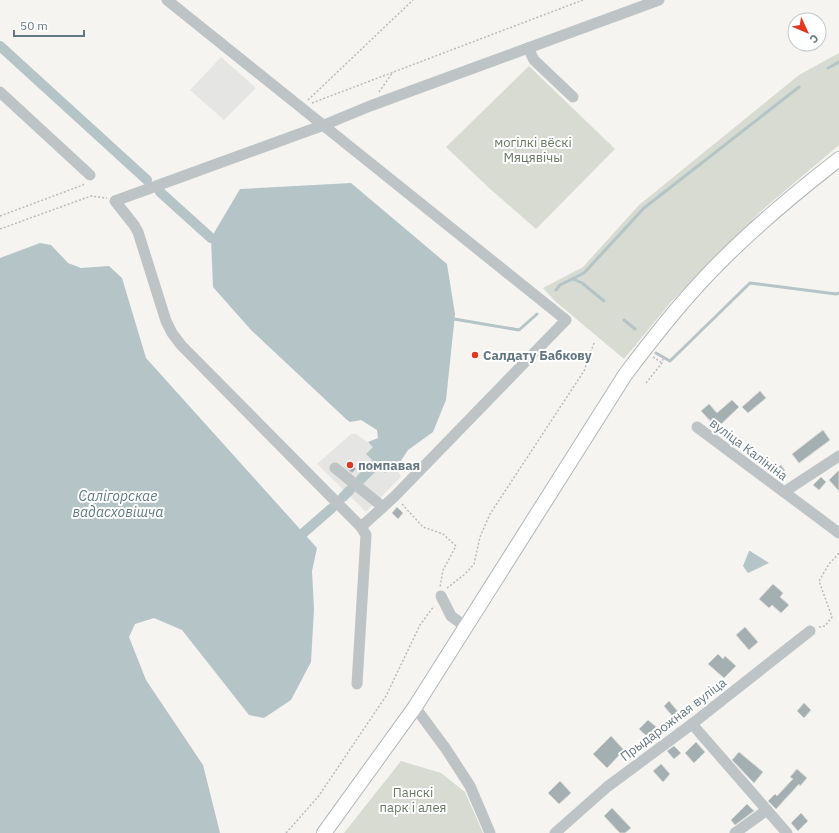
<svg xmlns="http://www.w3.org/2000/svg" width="839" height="833" font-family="'IBM Plex Sans',sans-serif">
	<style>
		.built { fill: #e5e6e4 }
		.green { fill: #d7dbd2 }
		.water { fill: #b5c4c6 }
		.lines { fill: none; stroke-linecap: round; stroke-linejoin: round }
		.stream { stroke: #b5c4c6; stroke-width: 3 }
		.canal { stroke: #b5c4c6; stroke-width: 10 }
		.building { fill: #a4afb2; stroke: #d6d6d3 }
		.major-casing { stroke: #b1b7b9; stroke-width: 16 }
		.path { stroke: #b8bbbd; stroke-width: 1.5; stroke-dasharray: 2 2; stroke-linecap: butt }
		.minor { stroke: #bec3c5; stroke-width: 11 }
		.major { stroke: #fff; stroke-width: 14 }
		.poi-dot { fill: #e23823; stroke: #fff; stroke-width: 1.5 }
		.labels { text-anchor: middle; stroke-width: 4; stroke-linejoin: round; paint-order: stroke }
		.park-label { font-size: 13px; fill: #6a7962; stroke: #fff }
		.poi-label { font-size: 13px; font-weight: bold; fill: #647882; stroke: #fff; text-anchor: start }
		.street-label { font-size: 13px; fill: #647882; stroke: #fff }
		.water-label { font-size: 14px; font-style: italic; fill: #5f7b7f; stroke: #fff }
	</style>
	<rect width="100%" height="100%" fill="#f5f4f1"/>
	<g class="built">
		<polygon points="221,57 256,88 224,120 190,90"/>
		<polygon points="351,434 356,434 373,446 396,468 401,477 366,512 317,464"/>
	</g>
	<g class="green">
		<polygon points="839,53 839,145 760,212 671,302 624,359 555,301 543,288 583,267 639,205 799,75"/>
		<polygon points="529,66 615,149 536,229 489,188 446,147"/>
		<polygon points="401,761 441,773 465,792 483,833 344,833"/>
	</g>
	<g class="water">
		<polygon points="351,183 447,264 455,314 446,400 433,432 408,450 396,468 392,465 385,473 366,454 373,447 368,442 378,438 377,430 361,420 350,422 346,419 251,330 213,287 211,238 240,189"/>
		<polygon points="40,243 51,245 68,263 81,268 109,266 122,278 146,358 317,548 312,571 314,609 311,662 291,700 264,718 249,715 182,630 154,618 135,624 129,637 146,680 203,765 220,833 0,833 0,258"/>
		<polygon points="749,551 750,551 769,563 748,573 743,566"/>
	</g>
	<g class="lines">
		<g class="stream">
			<polyline points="828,68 839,62"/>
			<polyline points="573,279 582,283 604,301"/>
			<polyline points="556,290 560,285 584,273 644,208 799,87"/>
			<polyline points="454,319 519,330 537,314"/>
			<polyline points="624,320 635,329"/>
			<polyline points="656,353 670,361 750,283 836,294 839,293"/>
		</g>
		<g class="canal">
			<polyline points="0,46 147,180"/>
			<polyline points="160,192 211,238"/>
			<polyline points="361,479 376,464"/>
			<polyline points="343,497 350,490"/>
			<polyline points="293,542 332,508"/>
		</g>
	</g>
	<g class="building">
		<polygon points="760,391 766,398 748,413 742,407"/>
		<polygon points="732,400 739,407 717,428 701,411 709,404 717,413"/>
		<polygon points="823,430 830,440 799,463 792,454"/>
		<polygon points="350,462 356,469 352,473 345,467"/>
		<polygon points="781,465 785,471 777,478 772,472"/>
		<polygon points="839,470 839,491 829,480"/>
		<polygon points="821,477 826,482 819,490 813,485"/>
		<polygon points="397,507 403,513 398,519 392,513"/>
		<polygon points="773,584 783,593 780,597 789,605 781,613 772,605 769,608 759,599"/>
		<polygon points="745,627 758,642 749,650 736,635"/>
		<polygon points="718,654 723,659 725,656 736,666 724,678 708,664"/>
		<polygon points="669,701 679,713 674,718 664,706"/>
		<polygon points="804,703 811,710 804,718 797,711"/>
		<polygon points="648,720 660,730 651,740 639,729"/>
		<polygon points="611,736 624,750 607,768 593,754"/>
		<polygon points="696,742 705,752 694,763 685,753"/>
		<polygon points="674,746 681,753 674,759 667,751"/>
		<polygon points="739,752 763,772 754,783 732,760"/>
		<polygon points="661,764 670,774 663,782 653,771"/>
		<polygon points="797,769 807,778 800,786 799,784 776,809 768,801 775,794 777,796 793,779 790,777"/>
		<polygon points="560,781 571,793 559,804 548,793"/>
		<polygon points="747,804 754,811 735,825 731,820"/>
		<polygon points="612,808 631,828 625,833 620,833 604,816"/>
		<polygon points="801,813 808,821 798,831 791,823"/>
	</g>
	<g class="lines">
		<defs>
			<path id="major" d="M324 833 415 707 625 375C649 343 673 312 700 283 742 237 790 197 839 159"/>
		</defs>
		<use href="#major" class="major-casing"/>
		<g class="path">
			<polyline points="379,92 393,72"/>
			<polyline points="308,100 413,0"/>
			<polyline points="312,103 583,0"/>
			<polyline points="0,216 83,185 84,183"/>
			<polyline points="0,229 91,196 107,198"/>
			<polyline points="653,357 662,363"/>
			<polyline points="646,383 662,363 663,359"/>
			<polyline points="402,504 423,527 443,534 456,546 443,570 440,587"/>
			<polyline points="447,588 465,574 474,564 480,537 490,514 584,371 594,343"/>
			<polyline points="819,627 825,626 832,617 819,581 829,564 839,553"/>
			<polyline points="286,833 318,797 386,696 420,625 434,606"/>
		</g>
		<g class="minor">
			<polyline points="167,0 566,320 395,496 361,527 181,345 172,333 166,321 138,232 134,225 115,201 324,125 370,106 659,0"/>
			<polyline points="528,48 534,60 573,97"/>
			<polyline points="0,92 90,175"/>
			<polyline points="697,427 839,533"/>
			<polyline points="335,468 383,507"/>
			<polyline points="784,492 839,456"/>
			<polyline points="441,596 451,616 466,627"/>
			<polyline points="357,684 366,535 361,527"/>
			<polyline points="415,707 446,749 470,786 490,833"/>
			<polyline points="692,724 787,833"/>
			<polyline points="555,833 607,787 692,724 810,631"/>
			<polyline points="735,833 767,810"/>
		</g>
		<use href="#major" class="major"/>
	</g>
	<g class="poi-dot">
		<circle cx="475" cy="355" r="4"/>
		<circle cx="350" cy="465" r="4"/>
	</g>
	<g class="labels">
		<g class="park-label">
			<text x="533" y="147">могілкі вёскі<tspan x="533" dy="15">Мяцявічы</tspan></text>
			<text x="413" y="797">Панскі<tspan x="413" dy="15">парк і алея</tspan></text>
		</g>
		<g class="poi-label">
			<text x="483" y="360">Салдату Бабкову</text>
			<text x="358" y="470">помпавая</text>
		</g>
		<g class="street-label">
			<text transform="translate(749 449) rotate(37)" y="5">вуліца Калініна</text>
			<text transform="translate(673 719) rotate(-37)" y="5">Прыдарожная вуліца</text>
		</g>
		<g class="water-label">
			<text x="118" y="501">Салігорскае<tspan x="118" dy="16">вадасховішча</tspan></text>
		</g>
	</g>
	<g transform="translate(807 32) rotate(134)"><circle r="19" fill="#ffffff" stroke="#c1c9cd"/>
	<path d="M0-3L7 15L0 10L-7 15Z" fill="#e23823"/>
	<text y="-6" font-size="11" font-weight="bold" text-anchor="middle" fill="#647882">С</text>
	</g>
	<path d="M14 30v6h70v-6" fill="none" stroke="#647882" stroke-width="2"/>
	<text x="20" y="30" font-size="12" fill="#647882" stroke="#ffffff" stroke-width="3" paint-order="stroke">50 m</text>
</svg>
